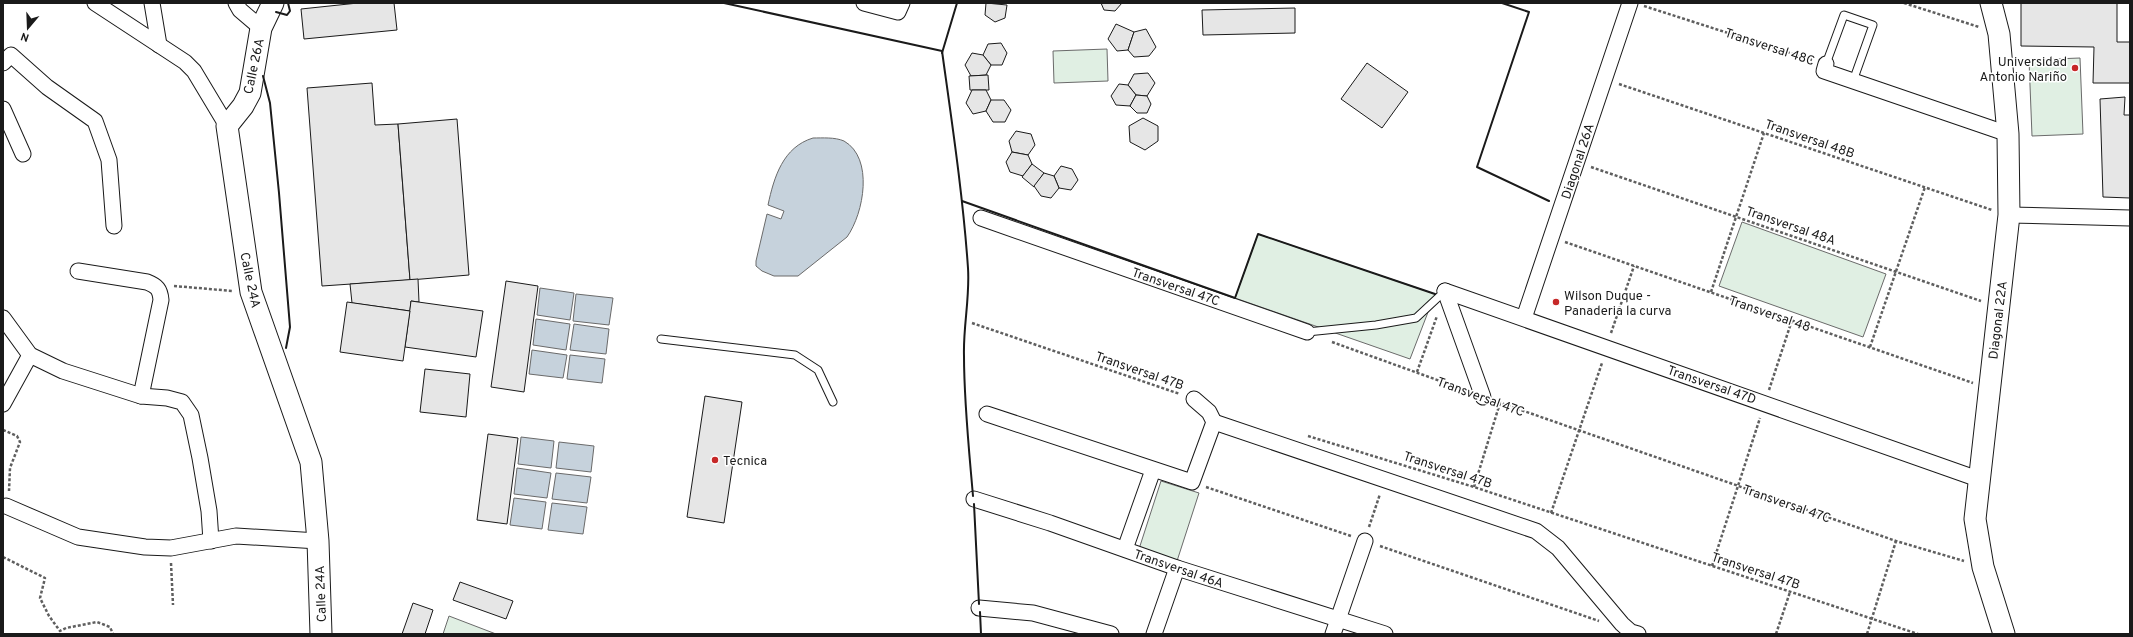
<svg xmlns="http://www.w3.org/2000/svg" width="2133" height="637" font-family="Overpass,sans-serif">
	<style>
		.green { fill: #e0efe3; stroke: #6a6a6a }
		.water { fill: #c6d2dc; stroke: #6a6a6a }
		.building { fill: #e6e6e6; stroke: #1a1a1a }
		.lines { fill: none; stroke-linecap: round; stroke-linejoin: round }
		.lane-casing { stroke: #1a1a1a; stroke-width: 9 }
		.street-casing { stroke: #1a1a1a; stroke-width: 17 }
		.secondary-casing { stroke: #1a1a1a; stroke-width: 23 }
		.path { stroke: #5f5f5f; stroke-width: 2.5; stroke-dasharray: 3 2; stroke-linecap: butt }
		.lane { stroke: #fff; stroke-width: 7 }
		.street { stroke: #fff; stroke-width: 15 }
		.secondary { stroke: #fff; stroke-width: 21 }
		.wall { stroke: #1a1a1a; stroke-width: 2 }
		.poi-dot { fill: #c62828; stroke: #fff; stroke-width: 1.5 }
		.labels { text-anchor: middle; stroke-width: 3; stroke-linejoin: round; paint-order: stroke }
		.street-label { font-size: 13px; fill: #1a1a1a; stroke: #fff }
		.poi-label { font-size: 13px; fill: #1a1a1a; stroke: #fff; text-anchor: start }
	</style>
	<rect width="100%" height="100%" fill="#fff"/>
	<g class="green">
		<polygon points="1107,49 1108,81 1054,83 1053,51"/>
		<polygon points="2080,58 2083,134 2032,136 2029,60"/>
		<polygon points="1742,222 1886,274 1863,337 1719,286"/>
		<polygon points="1258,234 1435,294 1410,359 1235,298"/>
		<polygon points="1161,481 1199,493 1177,561 1139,549"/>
		<polygon points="449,616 496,634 443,634"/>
	</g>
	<g class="water">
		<path d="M813 138C822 138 835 137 844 141 874 158 864 213 847 237L798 276H774L762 271 756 266V261L767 214 781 219 784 211 768 205C774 177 783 147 813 138Z"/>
		<polygon points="540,288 574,293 570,320 537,315"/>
		<polygon points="576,294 613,298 609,325 573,321"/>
		<polygon points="536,319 570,324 566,350 533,345"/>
		<polygon points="574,324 609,329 606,354 570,350"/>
		<polygon points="532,350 567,355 563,378 529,374"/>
		<polygon points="570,355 605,359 602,383 567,379"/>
		<polygon points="521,437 554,441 551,468 518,464"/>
		<polygon points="559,442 594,446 591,472 556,468"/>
		<polygon points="517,468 551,473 547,498 514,494"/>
		<polygon points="556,473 591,477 587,503 552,499"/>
		<polygon points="514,498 546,502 542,529 510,525"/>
		<polygon points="552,503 587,507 583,534 548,530"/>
	</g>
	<g class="building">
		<polygon points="358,3 394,3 397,30 304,39 301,9"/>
		<polygon points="986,3 1007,5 1005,18 995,22 985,15"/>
		<polygon points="1101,3 1122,3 1115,11 1104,10"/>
		<polygon points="2021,3 2117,3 2117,42 2130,42 2130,83 2093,83 2094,47 2021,46"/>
		<polygon points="1295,8 1295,33 1203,35 1202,10"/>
		<polygon points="1116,24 1134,32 1128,50 1117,51 1108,39"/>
		<polygon points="1146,29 1156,47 1149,56 1134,57 1128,50 1134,32"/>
		<polygon points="1001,43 1007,53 1002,65 991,65 983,55 988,44"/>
		<polygon points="972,53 983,55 991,65 986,75 971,76 965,65"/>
		<polygon points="1367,63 1408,92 1382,128 1341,99"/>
		<polygon points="1148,73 1155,83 1147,96 1136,95 1128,85 1134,74"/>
		<polygon points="988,75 989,90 970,90 969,76"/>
		<polygon points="372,83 375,125 398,124 410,280 322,286 307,88"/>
		<polygon points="1119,84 1128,85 1136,95 1130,106 1116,105 1111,96"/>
		<polygon points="972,90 986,90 991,100 986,111 973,114 966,103"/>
		<polygon points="1136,95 1147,96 1151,104 1147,113 1137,113 1130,106"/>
		<polygon points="2125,97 2124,115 2130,115 2130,198 2103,197 2100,99"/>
		<polygon points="991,100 1004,100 1011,110 1005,122 993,122 986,111"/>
		<polygon points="1143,118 1158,126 1158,141 1145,150 1130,142 1129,126"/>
		<polygon points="457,119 469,275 410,280 398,124"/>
		<polygon points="1016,131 1031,134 1035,145 1028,155 1012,152 1009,141"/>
		<polygon points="1012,152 1028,155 1032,164 1023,176 1010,172 1006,162"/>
		<polygon points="1032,164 1044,173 1034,187 1022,177"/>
		<polygon points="1061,166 1072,169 1078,180 1071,190 1059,188 1054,176"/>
		<polygon points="1044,173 1054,176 1059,188 1051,198 1041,196 1034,186"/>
		<polygon points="418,279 419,302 411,301 410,311 352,303 350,284"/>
		<polygon points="506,281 538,286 524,392 491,387"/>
		<polygon points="411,301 483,311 476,357 405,347"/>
		<polygon points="347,302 410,311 403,361 340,352"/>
		<polygon points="425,369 470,374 466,417 420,412"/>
		<polygon points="705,396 742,402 724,523 687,517"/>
		<polygon points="488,434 518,438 507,524 477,520"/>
		<polygon points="460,582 513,601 506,619 453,600"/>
		<polygon points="413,603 433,610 425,634 402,634"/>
	</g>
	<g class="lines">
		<defs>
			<g id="lane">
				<polyline points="1826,64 1844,15 1873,25 1853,81"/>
				<polyline points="1307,332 1376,325 1416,318 1445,291"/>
				<polyline points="661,339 795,355 818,370 833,402"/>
			</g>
			<g id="street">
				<polyline points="95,3 185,62 194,71 227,126"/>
				<polyline points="152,3 159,45"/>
				<polyline points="236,3 240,10 261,28"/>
				<polyline points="864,3 898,12 902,3"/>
				<polyline points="3,63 11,55 47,87 95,121 109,160 114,226"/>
				<polyline points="1826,64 1824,71 2008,134"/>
				<polyline points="3,109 23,154"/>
				<polyline points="2009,215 2130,218"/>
				<polyline points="981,218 1307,332"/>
				<path d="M78 271 147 282C157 286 160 289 161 300L141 396"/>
				<polyline points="1445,291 1978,479"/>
				<polyline points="1445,291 1483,397"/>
				<polyline points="3,318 30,355 63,371 141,396 167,398 182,402 191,415 200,458 209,511 211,541"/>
				<polyline points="1524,318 1630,3"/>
				<polyline points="3,404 30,355"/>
				<polyline points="987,414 1192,482 1214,422 1209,412 1194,399"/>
				<polyline points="1214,422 1536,531 1558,548 1622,624 1631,632 1638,634"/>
				<polyline points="974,499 1050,523 1177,568 1385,634"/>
				<polyline points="6,506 78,537 145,547 171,548 236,536 318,541"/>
				<polyline points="1125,549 1153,470"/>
				<polyline points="979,608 1033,613 1111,634"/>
				<polyline points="1154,634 1177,568"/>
				<polyline points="1333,634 1365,541"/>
			</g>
			<g id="secondary">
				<polyline points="273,3 261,28 250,93 243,106 227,126 251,292 311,462 318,541 321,634"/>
				<polyline points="1991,3 1999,34 2008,134 2009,215 1975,519 1983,567 2004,634"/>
			</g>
		</defs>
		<use href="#lane" class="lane-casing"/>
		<use href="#street" class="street-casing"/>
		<use href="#secondary" class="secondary-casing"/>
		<g class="path">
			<polyline points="1904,3 1979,27"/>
			<polyline points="1644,6 1812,60"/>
			<polyline points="1619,84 1992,210"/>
			<polyline points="1591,167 1981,301"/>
			<polyline points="1565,242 1973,383"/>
			<polyline points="174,286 233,291"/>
			<polyline points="1711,292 1764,133"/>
			<polyline points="972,323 1180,394"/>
			<polyline points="1611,333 1634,266"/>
			<polyline points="1332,342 1465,390"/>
			<polyline points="1870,347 1925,187"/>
			<polyline points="1417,372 1437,316"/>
			<polyline points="1769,390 1792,320"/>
			<polyline points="1498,402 1896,541 1964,561"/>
			<polyline points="3,430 17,436 20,442 10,468 9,491"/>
			<polyline points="1308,436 1474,487 1918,634"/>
			<polyline points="1206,487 1351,536"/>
			<polyline points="1474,487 1500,403"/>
			<polyline points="1551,513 1602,363"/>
			<polyline points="1369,527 1380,494"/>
			<polyline points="1380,546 1599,621"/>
			<polyline points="3,557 45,578 40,598 49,616 60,631 66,628 97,622 110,627 113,634"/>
			<polyline points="171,563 173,605"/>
			<polyline points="1712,566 1760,418"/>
			<polyline points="1776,634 1790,592"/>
			<polyline points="1867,634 1896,541"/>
		</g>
		<use href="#lane" class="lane"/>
		<use href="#street" class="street"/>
		<use href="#secondary" class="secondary"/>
		<g class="wall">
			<path d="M724 3 942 51C952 123 963 196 968 268 970 298 963 327 964 356 964 403 969 449 973 496"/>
			<polyline points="1502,3 1529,12 1477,167 1549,201"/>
			<polyline points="276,12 287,15 290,11 288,3"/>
			<polyline points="942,53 957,3"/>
			<polyline points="263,76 270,103 279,193 290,327 286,348"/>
			<polyline points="962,201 1235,298 1258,234 1435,294"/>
			<polyline points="974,504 979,604"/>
			<polyline points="980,612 981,634"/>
		</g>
	</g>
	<g class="poi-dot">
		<circle cx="2075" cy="68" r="4"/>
		<circle cx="1556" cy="302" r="4"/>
		<circle cx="715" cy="460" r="4"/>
	</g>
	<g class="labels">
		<g class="street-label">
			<text transform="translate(1770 46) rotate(18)" y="5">Transversal 48C</text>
			<text transform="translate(253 66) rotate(-78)" y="5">Calle 26A</text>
			<text transform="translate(1810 138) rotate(19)" y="5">Transversal 48B</text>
			<text transform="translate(1577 161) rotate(-72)" y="5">Diagonal 26A</text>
			<text transform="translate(1791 225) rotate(19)" y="5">Transversal 48A</text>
			<text transform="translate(251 280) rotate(78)" y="5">Calle 24A</text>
			<text transform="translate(1176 286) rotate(19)" y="5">Transversal 47C</text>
			<text transform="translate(1770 313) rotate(19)" y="5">Transversal 48</text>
			<text transform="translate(1997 320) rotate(-83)" y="5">Diagonal 22A</text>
			<text transform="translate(1140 370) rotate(19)" y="5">Transversal 47B</text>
			<text transform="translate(1712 384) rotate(19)" y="5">Transversal 47D</text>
			<text transform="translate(1481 396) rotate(20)" y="5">Transversal 47C</text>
			<text transform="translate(1448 469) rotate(18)" y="5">Transversal 47B</text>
			<text transform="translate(1787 503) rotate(19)" y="5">Transversal 47C</text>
			<text transform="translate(1179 568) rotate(19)" y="5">Transversal 46A</text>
			<text transform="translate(1756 570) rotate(18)" y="5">Transversal 47B</text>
			<text transform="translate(320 594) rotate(-92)" y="5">Calle 24A</text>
		</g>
		<g class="poi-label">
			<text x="2067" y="66" text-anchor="end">Universidad<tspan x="2067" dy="15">Antonio Nariño</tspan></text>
			<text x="1564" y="300">Wilson Duque -<tspan x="1564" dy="15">Panaderia la curva</tspan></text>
			<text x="723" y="465">Tecnica</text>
		</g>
	</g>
	<rect width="2133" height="637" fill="none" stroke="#1a1a1a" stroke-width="8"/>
	<g transform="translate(28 28) rotate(199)" stroke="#ffffff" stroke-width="3" paint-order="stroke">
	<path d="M0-3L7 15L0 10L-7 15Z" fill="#1a1a1a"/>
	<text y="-6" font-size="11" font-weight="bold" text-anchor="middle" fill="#1a1a1a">N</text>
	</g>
</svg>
